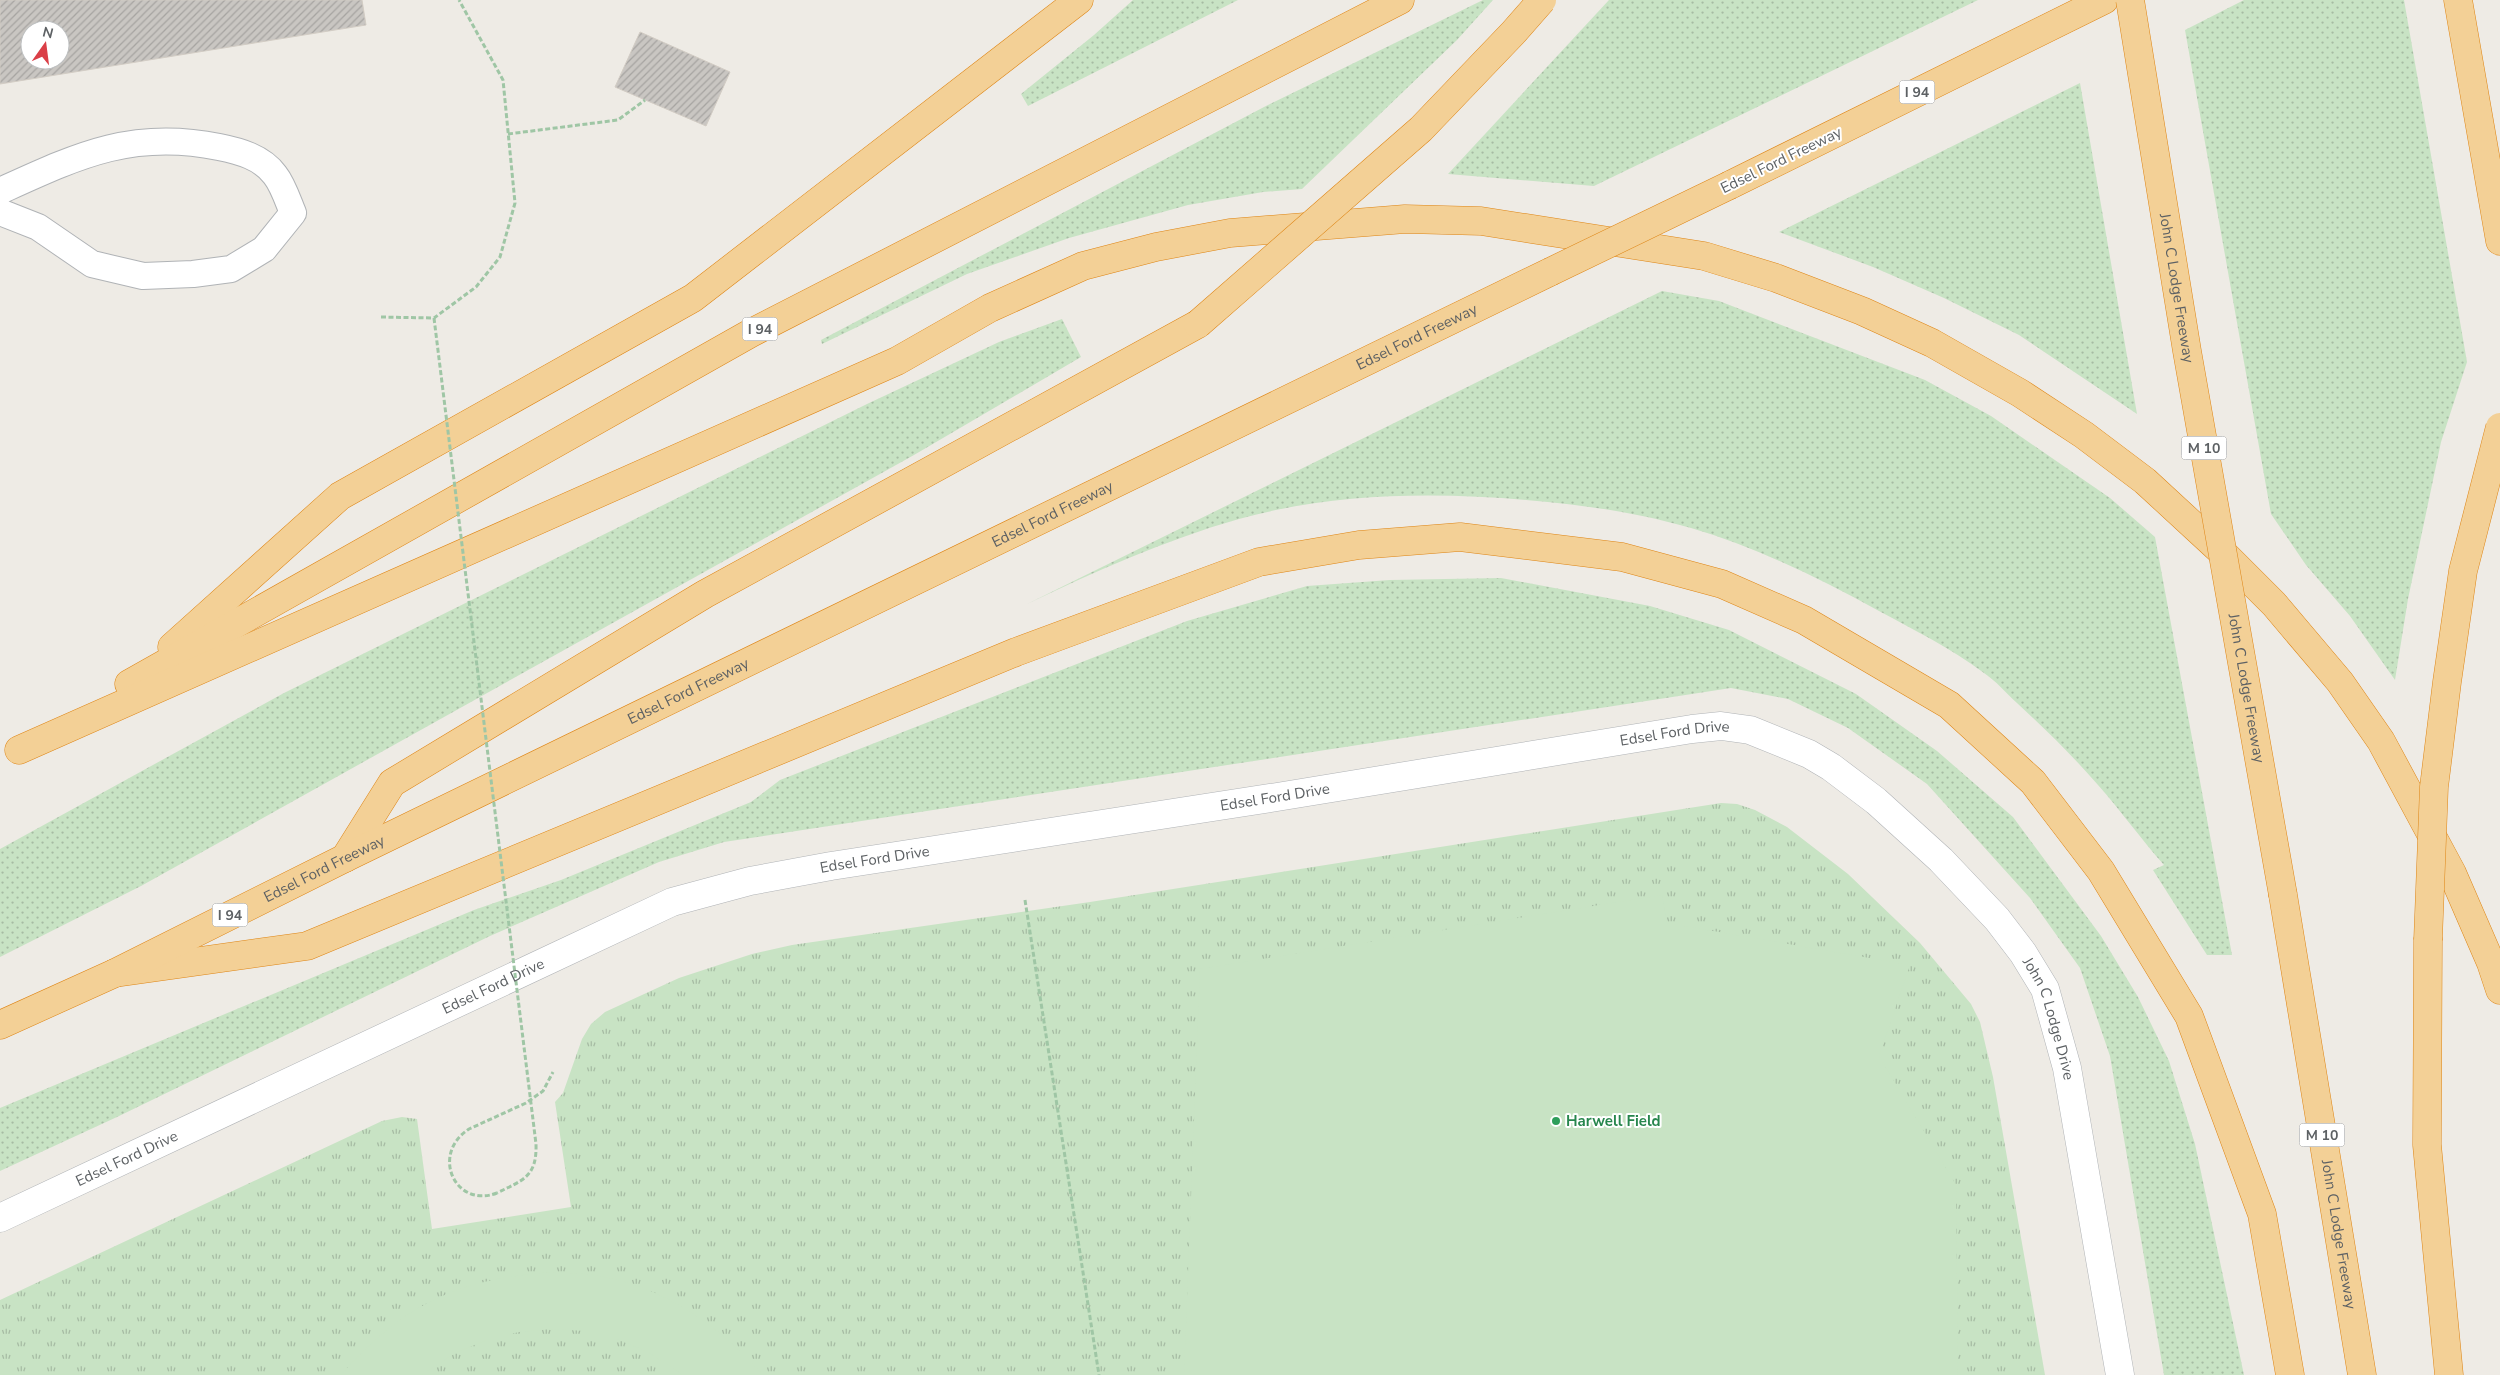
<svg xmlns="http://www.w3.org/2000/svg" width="2500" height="1375" font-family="'Nunito Sans',sans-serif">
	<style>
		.grass { fill: url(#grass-dots) }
		.park { fill: url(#park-tufts) }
		.pitch { fill: #c8e3c4 }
		.building { fill: url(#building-hatch); stroke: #d2ccc4; fill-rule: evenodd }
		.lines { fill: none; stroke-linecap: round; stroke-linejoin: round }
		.lane-casing { stroke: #b0b3b6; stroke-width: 28 }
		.street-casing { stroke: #b0b3b6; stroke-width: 29 }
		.highway-casing { stroke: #de8515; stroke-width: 29 }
		.path { stroke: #9fc6a5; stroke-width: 3; stroke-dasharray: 5 2.5; stroke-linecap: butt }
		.lane { stroke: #fff; stroke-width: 26 }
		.street { stroke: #fff; stroke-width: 28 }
		.highway { stroke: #f3d096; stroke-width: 28 }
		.highway-bridge-casing { stroke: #de8515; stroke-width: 29; stroke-linecap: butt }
		.path-bridge { stroke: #9fc6a5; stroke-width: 3; stroke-dasharray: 5 2.5; stroke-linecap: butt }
		.highway-bridge { stroke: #f3d096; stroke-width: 28 }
		.leisure-dot { fill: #2e9e5b; stroke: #fff; stroke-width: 2 }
		.labels { text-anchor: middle; stroke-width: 4; stroke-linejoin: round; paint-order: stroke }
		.shield { fill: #fff; stroke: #8e9092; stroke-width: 1 }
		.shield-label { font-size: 14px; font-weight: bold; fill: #5d6164 }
		.street-label { font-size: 15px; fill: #5d6164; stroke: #fff }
		.leisure-label { font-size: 15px; font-weight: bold; fill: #27864d; stroke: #fff; text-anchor: start }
	</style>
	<defs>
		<pattern id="grass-dots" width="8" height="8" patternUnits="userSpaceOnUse" patternTransform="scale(1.25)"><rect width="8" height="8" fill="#c8e3c4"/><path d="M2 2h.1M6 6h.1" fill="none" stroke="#a6bba3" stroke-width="1.8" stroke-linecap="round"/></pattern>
		<pattern id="park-tufts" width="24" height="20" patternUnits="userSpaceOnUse" patternTransform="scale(1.25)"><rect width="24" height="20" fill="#c8e3c4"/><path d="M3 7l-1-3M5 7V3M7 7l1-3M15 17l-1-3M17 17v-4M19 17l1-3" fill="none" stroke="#a6bba3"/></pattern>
		<pattern id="building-hatch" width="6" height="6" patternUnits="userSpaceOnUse" patternTransform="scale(1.25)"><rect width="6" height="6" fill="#c9c6c2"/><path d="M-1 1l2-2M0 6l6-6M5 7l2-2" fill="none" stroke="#a6a4a1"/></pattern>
	</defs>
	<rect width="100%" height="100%" fill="#eeebe5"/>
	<g class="grass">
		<polygon points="1133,0 1238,0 1028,106 1021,94 1094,35"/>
		<polygon points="1483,0 1493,0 1457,40 1302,189 1263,192 1188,205 1069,238 967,274 822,344 821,340 1264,107"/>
		<polygon points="1609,0 1978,0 1594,186 1448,174"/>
		<polygon points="2244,0 2404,0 2467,362 2441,442 2408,599 2395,680 2350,616 2306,565 2271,514 2185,30"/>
		<polygon points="2080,83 2137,414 2019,335 1944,298 1873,267 1779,232"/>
		<path d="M1662 291 1719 301 1925 380 1991 416 2110 498 2155 537 2232 955H2207L2153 870 2164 865C2141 839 2121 811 2098 785 2073 756 2045 729 2017 703 2006 693 1996 681 1984 673 1951 648 1914 630 1879 611 1819 578 1756 547 1691 528 1635 512 1584 505 1526 500 1431 492 1333 493 1239 519 1165 540 1094 572 1025 605Z"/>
		<polygon points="1062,319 1081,357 914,455 141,886 0,957 0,849 284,693 867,404 999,342"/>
		<polygon points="1501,578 1650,606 1729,630 1856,694 1937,751 2013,817 2101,936 2138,997 2169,1061 2195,1144 2244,1375 2164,1375 2110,1056 2080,968 2030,898 1927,784 1848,728 1788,699 1731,688 724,842 659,862 490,936 117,1117 0,1171 0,1108 474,910 561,880 751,802 780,780 1187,621 1307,586 1390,580"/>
	</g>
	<polygon class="park" points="1721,803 1737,804 1755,810 1787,827 1848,874 1920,943 1971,1004 1980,1022 1993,1077 2045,1375 0,1375 0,1300 382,1121 402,1117 417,1119 432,1229 571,1207 555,1102 563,1093 582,1039 591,1024 605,1012 679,978 752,954 792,945 1090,902"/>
	<g class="pitch">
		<polygon points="1662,895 1667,923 1910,965 1879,1056 1956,1185 1958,1375 1184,1375 1200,969"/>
		<path d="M552 1272C566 1273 580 1273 594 1275 663 1286 718 1324 763 1375H683L648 1352 617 1339 585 1331 552 1329 519 1332 487 1340 457 1352 421 1375H341C403 1304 459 1279 552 1272Z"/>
	</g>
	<g class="building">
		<path d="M0 0H362L366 25 0 84ZM30 30H60V60H30Z"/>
		<polygon points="640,32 730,72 706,126 615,87"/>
	</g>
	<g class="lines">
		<defs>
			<path id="lane" d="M0 191C77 156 132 129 219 147 239 151 262 157 275 175 283 185 288 201 293 213L264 249 231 269 193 274 143 276 92 264 38 227 0 212"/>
			<g id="street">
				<path id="s1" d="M0 1218 672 902 750 881 831 866 1277 797 1692 729 1721 726 1750 730 1809 754 1831 767 1876 801 1941 860 1997 919 2023 953 2045 989 2067 1068 2120 1375"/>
			</g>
			<g id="highway">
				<polyline points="2458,0 2500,241"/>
				<polyline points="1730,185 2104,0"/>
				<polyline points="172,647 340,496 693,298 1079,0"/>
				<polyline points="129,684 751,333 1400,0"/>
				<polyline points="19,750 897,361 990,308 1083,266 1156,247 1230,233 1405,219 1481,221 1704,256 1776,278 1862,311 1932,343 2020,393 2084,435 2145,481 2222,552 2274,604 2340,682 2381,741 2452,873 2491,963 2500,990"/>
				<polyline points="345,858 392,783 705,594 1198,324"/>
				<path id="s2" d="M2283 895 2362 1375"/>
				<polyline points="2428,940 2427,1145 2449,1375"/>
				<polyline points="115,973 307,946 1016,652 1259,562 1359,545 1460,537 1622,557 1722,584 1804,620 1949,705 2033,782 2101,871 2189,1016 2262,1214 2290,1375"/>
				<path id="s3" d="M0 1025 115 973 345 858 1550 272"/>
			</g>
		</defs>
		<use href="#lane" class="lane-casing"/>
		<use href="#street" class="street-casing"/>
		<use href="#highway" class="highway-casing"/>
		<g class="path">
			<polyline points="508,134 618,120 645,100"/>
			<polyline points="381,317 434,318 476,287 500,257 515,203 503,80 459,0"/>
			<polyline points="1025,900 1099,1375"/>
			<path d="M497 1193C455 1209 430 1154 469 1129L526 1103 543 1091 553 1072"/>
		</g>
		<use href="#lane" class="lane"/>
		<use href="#street" class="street"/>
		<use href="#highway" class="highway"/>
		<defs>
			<g id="highway-bridge">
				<path id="s4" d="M2130 0 2187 351 2283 895"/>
				<polyline points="1550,272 1730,185"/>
				<polyline points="1198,324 1421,129 1513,33 1542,0"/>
				<polyline points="2428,940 2434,787 2447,682 2463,571 2500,427"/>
			</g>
		</defs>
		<use href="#highway-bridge" class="highway-bridge-casing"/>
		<path class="path-bridge" d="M434 318 536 1144C537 1177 523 1180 497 1193"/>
		<use href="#highway-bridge" class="highway-bridge"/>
	</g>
	<circle class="leisure-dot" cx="1556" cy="1121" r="5"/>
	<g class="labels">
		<g class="shield">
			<rect x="1899.5" y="80.5" width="35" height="23" rx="4"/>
			<rect x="742.5" y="317.5" width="35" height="23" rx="4"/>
			<rect x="2181.5" y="436.5" width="45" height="23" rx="4"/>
			<rect x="212.5" y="903.5" width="35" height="23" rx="4"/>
			<rect x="2299.5" y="1123.5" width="45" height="23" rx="4"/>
		</g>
		<g class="shield-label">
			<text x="1917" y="97">I 94</text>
			<text x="760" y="334">I 94</text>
			<text x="2204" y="453">M 10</text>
			<text x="230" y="920">I 94</text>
			<text x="2322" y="1140">M 10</text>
		</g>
		<g class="street-label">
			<text transform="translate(1781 160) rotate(-26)" y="5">Edsel Ford Freeway</text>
			<text dy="5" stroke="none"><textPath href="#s4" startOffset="292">John C Lodge Freeway</textPath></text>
			<text dy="5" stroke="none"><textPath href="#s3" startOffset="1575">Edsel Ford Freeway</textPath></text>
			<text dy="5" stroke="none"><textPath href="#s3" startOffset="1170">Edsel Ford Freeway</textPath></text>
			<text dy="5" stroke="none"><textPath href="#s4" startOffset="698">John C Lodge Freeway</textPath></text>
			<text dy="5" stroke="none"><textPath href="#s3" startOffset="765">Edsel Ford Freeway</textPath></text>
			<text dy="5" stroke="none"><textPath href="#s1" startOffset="1760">Edsel Ford Drive</textPath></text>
			<text dy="5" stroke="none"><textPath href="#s1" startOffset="1355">Edsel Ford Drive</textPath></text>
			<text dy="5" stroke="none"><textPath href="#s1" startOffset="950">Edsel Ford Drive</textPath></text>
			<text dy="5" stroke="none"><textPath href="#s3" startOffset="360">Edsel Ford Freeway</textPath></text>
			<text dy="5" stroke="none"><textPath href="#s1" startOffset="545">Edsel Ford Drive</textPath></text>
			<text dy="5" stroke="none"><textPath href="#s1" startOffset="2265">John C Lodge Drive</textPath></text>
			<text dy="5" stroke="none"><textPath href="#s1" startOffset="140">Edsel Ford Drive</textPath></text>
			<text dy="5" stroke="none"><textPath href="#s2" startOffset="344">John C Lodge Freeway</textPath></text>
		</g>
		<g class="leisure-label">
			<text x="1566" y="1126">Harwell Field</text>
		</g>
	</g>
	<g transform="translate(45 45) rotate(14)"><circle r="24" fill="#ffffff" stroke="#bec0c1"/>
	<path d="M0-4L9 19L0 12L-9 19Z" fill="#da3f47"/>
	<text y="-8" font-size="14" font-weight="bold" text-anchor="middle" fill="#5d6164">N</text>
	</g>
</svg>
